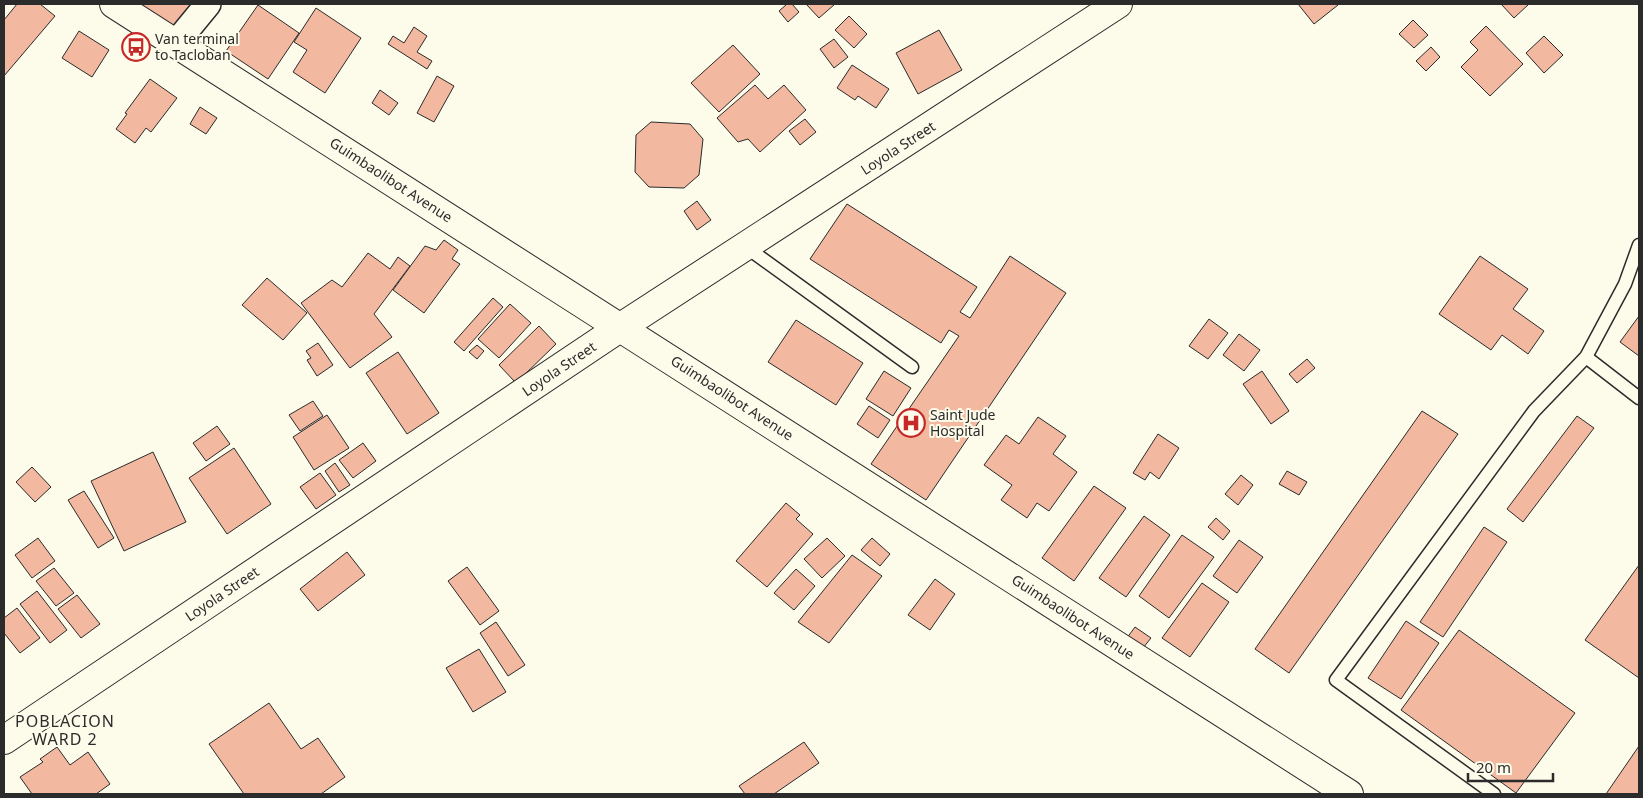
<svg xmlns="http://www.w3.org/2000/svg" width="1643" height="798" font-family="'Noto Sans',sans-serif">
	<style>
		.building { fill: #f2b8a0; stroke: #2b2b2b }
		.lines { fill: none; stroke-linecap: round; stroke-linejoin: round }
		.lane-casing { stroke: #2b2b2b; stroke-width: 15 }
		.street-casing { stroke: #2b2b2b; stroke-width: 28 }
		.secondary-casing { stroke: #2b2b2b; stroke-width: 30 }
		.lane { stroke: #fdfbea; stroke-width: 12 }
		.street { stroke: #fdfbea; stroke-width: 25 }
		.secondary { stroke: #fdfbea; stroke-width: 28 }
		.labels { text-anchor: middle; stroke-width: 4; stroke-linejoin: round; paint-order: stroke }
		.poi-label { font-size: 14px; fill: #2b2b2b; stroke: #fdfbea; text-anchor: start }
		.street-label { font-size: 14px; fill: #2b2b2b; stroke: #fdfbea }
		.quarter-label { font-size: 16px; letter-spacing: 1px; fill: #2b2b2b; stroke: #fdfbea }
	</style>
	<rect width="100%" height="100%" fill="#fdfbea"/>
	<g class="building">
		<polygon points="17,4 40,4 55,16 4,76 4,20"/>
		<polygon points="127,4 199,4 172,38"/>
		<polygon points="787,4 792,4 799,12 788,22 779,11"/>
		<polygon points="806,4 835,4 819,18"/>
		<polygon points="1298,4 1337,4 1338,5 1314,24"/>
		<polygon points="1501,4 1529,4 1514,18"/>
		<polygon points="258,5 299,33 268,79 226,51"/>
		<polygon points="316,8 361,38 325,93 293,72 307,50 294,42"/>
		<polygon points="849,16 867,34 854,48 835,30"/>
		<polygon points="1413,20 1428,35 1414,48 1399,34"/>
		<polygon points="1486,26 1523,64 1490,96 1461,67 1478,50 1470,42"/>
		<polygon points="414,27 427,36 417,52 432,61 427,69 388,44 393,36 404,43"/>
		<polygon points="939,30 962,70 918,94 896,53"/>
		<polygon points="79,31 109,50 92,77 62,58"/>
		<polygon points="1544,36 1563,55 1544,73 1526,53"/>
		<polygon points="834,39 848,57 834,68 820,49"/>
		<polygon points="733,45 760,74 719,112 691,83"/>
		<polygon points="1431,47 1440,57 1426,71 1416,61"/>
		<polygon points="852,65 889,89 876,108 858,96 855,100 837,88"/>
		<polygon points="437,76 454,86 434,122 417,113"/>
		<polygon points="150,79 177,98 151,132 146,128 135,143 116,129 127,114 125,113"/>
		<polygon points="755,85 768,99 784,85 806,110 760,152 748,139 738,142 717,118"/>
		<polygon points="380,90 398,103 389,115 372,103"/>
		<polygon points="200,107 217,118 206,134 190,124"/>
		<polygon points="805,119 816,132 800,145 789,131"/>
		<polygon points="651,122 690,124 703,139 699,175 684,188 649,187 635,172 636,135"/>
		<polygon points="697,201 711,220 697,230 684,211"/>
		<polygon points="847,204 977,287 960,312 970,318 1010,256 1066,293 926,500 871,464 959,336 949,330 941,343 810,259"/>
		<polygon points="444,240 458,250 452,259 460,264 424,313 393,290 425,246 436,250"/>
		<polygon points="368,253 390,269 398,257 410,266 374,314 392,337 350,368 301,303 332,280 342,287"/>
		<polygon points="1480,256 1528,289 1513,309 1544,331 1528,354 1502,335 1491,350 1439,314"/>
		<polygon points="267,278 307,313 283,340 242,305"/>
		<polygon points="493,298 503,307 464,351 454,342"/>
		<polygon points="510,304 531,323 499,358 478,339"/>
		<polygon points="1639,316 1639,356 1620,342"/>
		<polygon points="1209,319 1228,333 1208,359 1189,346"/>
		<polygon points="796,320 863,363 836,405 768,362"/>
		<polygon points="539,326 556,344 516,383 499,365"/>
		<polygon points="1239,334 1260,350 1244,371 1223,355"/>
		<polygon points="318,343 333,365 317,376 307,360 311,358 306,351"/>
		<polygon points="477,345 484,351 477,359 469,352"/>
		<polygon points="398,352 439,413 407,434 366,373"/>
		<polygon points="1307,359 1315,368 1297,383 1289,374"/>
		<polygon points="884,371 911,388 893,416 866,399"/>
		<polygon points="1262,371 1289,411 1271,424 1243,384"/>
		<polygon points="313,401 323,416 300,431 289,415"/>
		<polygon points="869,406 890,420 878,438 857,424"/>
		<polygon points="1422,411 1458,434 1289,673 1255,649"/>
		<polygon points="327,415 349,448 314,470 293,437"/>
		<polygon points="1577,416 1594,428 1523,522 1507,509"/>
		<polygon points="1038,417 1066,436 1053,454 1077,472 1049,511 1037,503 1027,518 1001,500 1012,485 984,465 1006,435 1019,444"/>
		<polygon points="217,426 230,444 206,461 193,443"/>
		<polygon points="1158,434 1179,448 1159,479 1150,472 1145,480 1133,473"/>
		<polygon points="363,443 376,461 353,478 339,460"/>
		<polygon points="234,448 271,504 227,534 189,478"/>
		<polygon points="153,452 186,522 124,551 91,481"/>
		<polygon points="335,463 350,485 339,492 325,471"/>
		<polygon points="32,467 51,487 35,502 16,482"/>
		<polygon points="1287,471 1307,482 1299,495 1279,484"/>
		<polygon points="320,473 336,495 316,509 300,487"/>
		<polygon points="1241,475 1253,485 1238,505 1225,494"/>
		<polygon points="1094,486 1126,508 1074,581 1042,558"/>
		<polygon points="84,491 114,538 98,548 68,500"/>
		<polygon points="786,503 800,515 796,519 813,534 767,587 736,561"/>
		<polygon points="1144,516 1170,535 1126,597 1099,578"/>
		<polygon points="1216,518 1230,531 1223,540 1208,527"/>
		<polygon points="1484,527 1507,542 1443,637 1420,622"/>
		<polygon points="1182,535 1214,557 1169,618 1139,596"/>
		<polygon points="38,538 55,561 32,578 15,555"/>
		<polygon points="827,538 845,556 822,578 804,559"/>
		<polygon points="872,538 890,554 880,566 861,550"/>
		<polygon points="1239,540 1263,557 1237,593 1213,576"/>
		<polygon points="347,552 365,575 318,611 300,589"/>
		<polygon points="852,555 882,576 829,643 798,622"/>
		<polygon points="1639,565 1639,678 1585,640"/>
		<polygon points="467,567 499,611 480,625 448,581"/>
		<polygon points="54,568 74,593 56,606 36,581"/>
		<polygon points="796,569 815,586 794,610 774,593"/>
		<polygon points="935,579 955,594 930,630 908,615"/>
		<polygon points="1202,583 1229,602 1190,657 1162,638"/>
		<polygon points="37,591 67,630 50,643 20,604"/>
		<polygon points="77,595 100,624 81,638 58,609"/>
		<polygon points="17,608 40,638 20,653 4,633 4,618"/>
		<polygon points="1406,621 1439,643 1401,699 1368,678"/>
		<polygon points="496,622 525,665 508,676 480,633"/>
		<polygon points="1135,627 1151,638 1139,653 1124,642"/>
		<polygon points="1459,630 1575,713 1516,793 1401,710"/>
		<polygon points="479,649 506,692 473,712 446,668"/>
		<polygon points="269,703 301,749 318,738 345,777 321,794 244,794 209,744"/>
		<polygon points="804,742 819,763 774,794 745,794 739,786"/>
		<polygon points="1639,746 1639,794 1606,794"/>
		<polygon points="57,747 70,765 88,752 110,784 96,794 32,794 20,777 43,762 40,759"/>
	</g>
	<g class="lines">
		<defs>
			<g id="lane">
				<polyline points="746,247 912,367"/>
				<polyline points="1586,357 1639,398"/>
				<polyline points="1494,794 1336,680 1534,411 1586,357 1625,284 1639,245"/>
			</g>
			<polyline id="street" points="176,43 208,4"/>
			<g id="secondary">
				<polyline points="114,4 1349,794"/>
				<polyline points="4,740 621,327 1118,4"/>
			</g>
		</defs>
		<use href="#lane" class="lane-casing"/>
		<use href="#street" class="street-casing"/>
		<use href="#secondary" class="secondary-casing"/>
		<use href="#lane" class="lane"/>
		<use href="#street" class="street"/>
		<use href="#secondary" class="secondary"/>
	</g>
	<defs>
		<symbol id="bus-ring" viewBox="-11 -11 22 22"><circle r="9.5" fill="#fdfbea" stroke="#c62828" stroke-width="1.5"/><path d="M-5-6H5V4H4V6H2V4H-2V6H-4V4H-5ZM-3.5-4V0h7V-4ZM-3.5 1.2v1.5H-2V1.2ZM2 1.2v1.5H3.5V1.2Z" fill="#c62828"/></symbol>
		<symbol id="hospital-ring" viewBox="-11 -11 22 22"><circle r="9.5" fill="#fdfbea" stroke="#c62828" stroke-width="1.5"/><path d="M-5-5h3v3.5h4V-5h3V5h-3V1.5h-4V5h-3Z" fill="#c62828"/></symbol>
	</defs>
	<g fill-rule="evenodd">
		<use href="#bus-ring" x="120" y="31" width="32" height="32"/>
		<use href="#hospital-ring" x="895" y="407" width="32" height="32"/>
	</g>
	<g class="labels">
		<g class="poi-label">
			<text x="155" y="44">Van terminal<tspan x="155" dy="16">to Tacloban</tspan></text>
			<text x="930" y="420">Saint Jude<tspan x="930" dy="16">Hospital</tspan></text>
		</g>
		<g class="street-label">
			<text transform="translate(898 148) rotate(-33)" y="5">Loyola Street</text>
			<text transform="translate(391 180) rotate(33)" y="5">Guimbaolibot Avenue</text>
			<text transform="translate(559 369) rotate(-34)" y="5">Loyola Street</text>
			<text transform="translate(732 398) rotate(33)" y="5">Guimbaolibot Avenue</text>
			<text transform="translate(222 594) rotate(-34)" y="5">Loyola Street</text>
			<text transform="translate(1073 617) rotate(33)" y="5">Guimbaolibot Avenue</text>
		</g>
		<g class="quarter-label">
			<text x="65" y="727">POBLACION<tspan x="65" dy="18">WARD 2</tspan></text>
		</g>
	</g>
	<rect width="1643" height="798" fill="none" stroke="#2b2b2b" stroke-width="10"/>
	<path d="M1468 773v8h85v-8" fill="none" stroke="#2b2b2b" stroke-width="2.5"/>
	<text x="1476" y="773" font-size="15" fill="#2b2b2b" stroke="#fdfbea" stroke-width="4" paint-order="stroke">20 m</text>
</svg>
